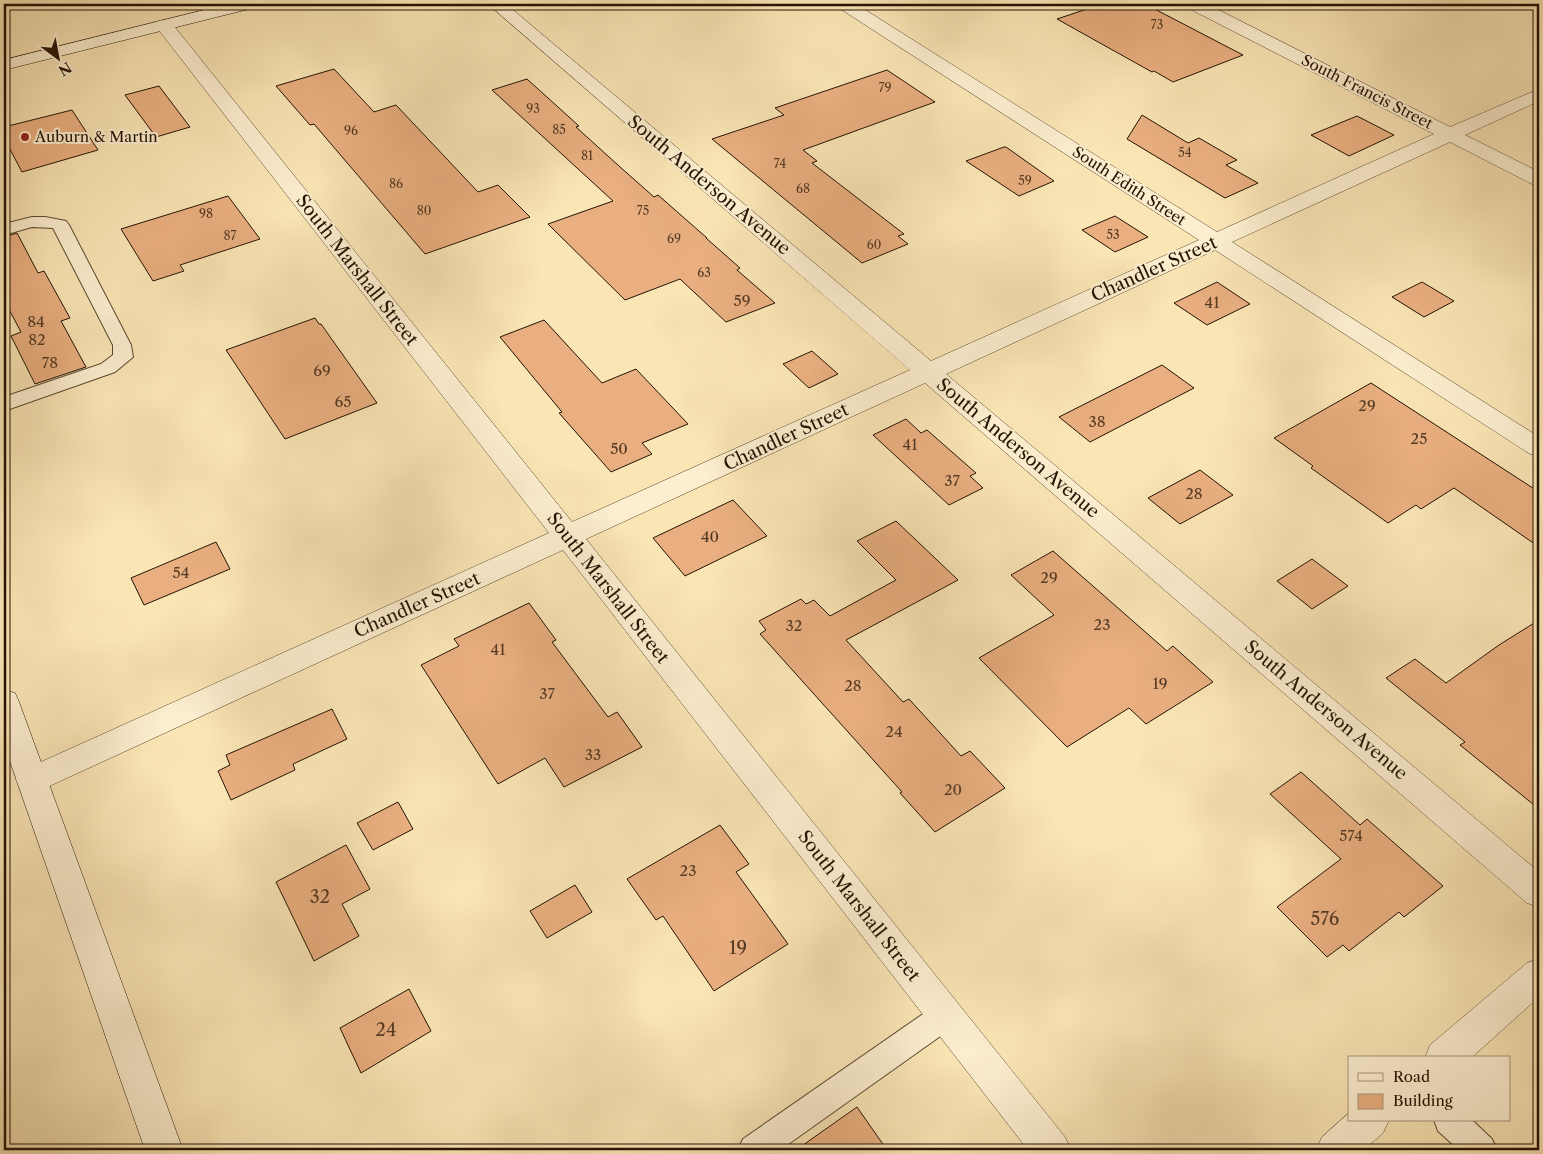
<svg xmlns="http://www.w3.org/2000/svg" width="1543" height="1154" font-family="'Libre Caslon Text',serif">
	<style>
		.building { fill: #e9af80; stroke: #241304 }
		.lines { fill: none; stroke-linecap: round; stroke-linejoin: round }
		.service-casing { stroke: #5a4830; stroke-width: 2 }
		.minor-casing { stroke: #5a4830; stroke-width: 1 }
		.tertiary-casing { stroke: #5a4830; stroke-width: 1 }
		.secondary-casing { stroke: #241304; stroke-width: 1 }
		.service { fill: #fceecf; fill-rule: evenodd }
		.minor { fill: #fceecf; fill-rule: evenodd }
		.tertiary { fill: #fceecf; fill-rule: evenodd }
		.secondary { fill: #fceecf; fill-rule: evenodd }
		.poi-dot { fill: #8f2418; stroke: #fceecf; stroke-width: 2 }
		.labels { text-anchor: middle; stroke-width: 4; stroke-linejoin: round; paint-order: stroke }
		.far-number-label { font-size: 12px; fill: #553a23 }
		.far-street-label { font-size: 15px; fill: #241304; stroke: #fceecf }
		.far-poi-label { font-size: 15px; fill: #241304; stroke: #fceecf; text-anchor: start }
		.number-label { font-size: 15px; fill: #553a23 }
		.street-label { font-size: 18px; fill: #241304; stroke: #fceecf }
		.near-number-label { font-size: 18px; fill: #553a23 }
	</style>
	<rect width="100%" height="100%" fill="#fae5b5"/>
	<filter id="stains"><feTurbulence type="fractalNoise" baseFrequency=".004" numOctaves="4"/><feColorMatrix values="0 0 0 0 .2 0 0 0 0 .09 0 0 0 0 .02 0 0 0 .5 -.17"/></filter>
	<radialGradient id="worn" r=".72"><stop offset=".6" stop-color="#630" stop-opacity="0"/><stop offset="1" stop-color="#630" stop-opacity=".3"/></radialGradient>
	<g class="building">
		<polygon points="1102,4 1145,4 1243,55 1173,82 1154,71 1152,72 1057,19"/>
		<polygon points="334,69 374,112 396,105 478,192 498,185 530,217 425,254 314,124 310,125 276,86"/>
		<polygon points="887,70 935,102 803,150 817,161 812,163 904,234 898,236 908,244 862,263 712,139 784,115 775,108"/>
		<polygon points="527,79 579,126 576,127 619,166 654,197 658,195 707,238 706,238 740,268 737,270 775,303 726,322 680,279 625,300 548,224 613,201 492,90"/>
		<polygon points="159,86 190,127 156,137 125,95"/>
		<polygon points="72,110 98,150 22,172 4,138 4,127"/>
		<polygon points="1142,115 1188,143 1199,138 1237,160 1226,165 1258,183 1225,198 1127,139"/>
		<polygon points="1357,116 1394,135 1349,156 1311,135"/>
		<polygon points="1004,147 1006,147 1054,181 1019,196 966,161"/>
		<polygon points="228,196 260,239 180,265 184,271 153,281 121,229"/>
		<polygon points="1115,216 1148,237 1115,252 1082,230"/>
		<polygon points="17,233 38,273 44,271 70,318 61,321 86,367 35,384 11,336 21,332 4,300 4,237"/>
		<polygon points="1217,282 1250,304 1207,325 1174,303"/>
		<polygon points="1422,282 1454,301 1424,317 1392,297"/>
		<polygon points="315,318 319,324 321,324 377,403 285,439 226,350"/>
		<polygon points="544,320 602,383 636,369 688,424 642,443 652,454 611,472 559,413 562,412 500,337"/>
		<polygon points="812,351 838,374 809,388 783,364"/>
		<polygon points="1162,365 1194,388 1090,442 1059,417"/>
		<polygon points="1371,383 1539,492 1539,547 1454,488 1421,509 1416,505 1388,523 1311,468 1313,466 1274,438"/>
		<polygon points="906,419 921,433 927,430 976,473 970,476 983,488 949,505 873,435"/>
		<polygon points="1200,470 1233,495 1180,524 1148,498"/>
		<polygon points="733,500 767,536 685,576 653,538"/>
		<polygon points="896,521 958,580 846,640 903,702 909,699 961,756 970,751 1005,788 935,832 900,793 902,792 760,634 766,630 759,621 801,599 806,604 814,600 830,616 896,580 857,541"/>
		<polygon points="216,542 230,569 144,605 131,578"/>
		<polygon points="1053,551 1167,651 1173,646 1213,682 1146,724 1129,708 1067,747 979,658 1054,615 1011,575"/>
		<polygon points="1312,559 1348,586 1312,609 1277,581"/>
		<polygon points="529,603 556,640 552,642 608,717 617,712 642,747 564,787 545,758 498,784 421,665 459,646 454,639"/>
		<polygon points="1539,620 1539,809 1460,745 1465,742 1386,678 1415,659 1446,683 1499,645"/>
		<polygon points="332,709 347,739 293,764 295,770 231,800 218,771 230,765 226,755"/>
		<polygon points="1301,772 1360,825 1367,819 1443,886 1404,917 1399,912 1349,951 1343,945 1327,957 1277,907 1341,859 1270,794"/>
		<polygon points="398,802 413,829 373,850 357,823"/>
		<polygon points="720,825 749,864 736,872 788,944 714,991 663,916 656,920 627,879"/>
		<polygon points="346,845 370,889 342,904 359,936 314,961 276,882"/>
		<polygon points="575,885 592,912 547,938 530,911"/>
		<polygon points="409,989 431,1031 361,1073 340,1028"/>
		<polygon points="857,1107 887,1150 796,1150"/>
	</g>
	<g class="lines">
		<defs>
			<g id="service">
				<polygon points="45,217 66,221 69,225 131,345 133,357 115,372 4,411 4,397 101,364 113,355 113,345 53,228 32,227 4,235 4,224 32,217"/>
				<polygon points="946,1001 956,1005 961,1015 956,1025 780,1150 738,1150 743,1139 936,1005"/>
				<polygon points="1434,1120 1472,1120 1492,1139 1497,1150 1459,1150 1438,1131"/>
			</g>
			<polygon id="minor" points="488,4 506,4 931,361 1199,240 839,8 837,4 856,4 1217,232 1434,134 1188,8 1186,4 1207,4 1450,127 1539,89 1539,101 1465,135 1539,172 1539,186 1532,184 1450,142 1232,242 1539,437 1539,456 1530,454 1215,250 946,374 1539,872 1539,907 1527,903 925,383 586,539 1065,1137 1071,1150 1028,1150 563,550 43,789 32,793 21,789 16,780 21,771 549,533 158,29 155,25 158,21 164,20 170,21 572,522 910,370"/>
			<g id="tertiary">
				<polygon points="1539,959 1539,997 1471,1058 1425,1058 1430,1045 1527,963"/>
				<polygon points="1349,1113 1349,1120 1389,1120 1383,1133 1364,1150 1316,1150 1322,1137"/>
			</g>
			<g id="secondary">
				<polygon points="228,4 255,4 253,8 4,70 4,60"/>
				<polygon points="4,690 15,693 19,702 183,1150 145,1150 4,744"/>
			</g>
		</defs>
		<use href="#service" class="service-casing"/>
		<use href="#minor" class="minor-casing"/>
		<use href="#tertiary" class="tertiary-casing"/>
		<use href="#secondary" class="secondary-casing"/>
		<use href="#service" class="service"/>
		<use href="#minor" class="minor"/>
		<use href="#tertiary" class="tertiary"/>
		<use href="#secondary" class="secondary"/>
	</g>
	<circle class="poi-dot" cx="25" cy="137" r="5"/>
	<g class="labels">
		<g class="far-number-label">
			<text x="1157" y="29">73</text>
			<text x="885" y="92">79</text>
			<text x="533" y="113">93</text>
			<text x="559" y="134">85</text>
			<text x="351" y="135">96</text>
			<text x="1185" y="157">54</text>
			<text x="587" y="160">81</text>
			<text x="780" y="168">74</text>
			<text x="1025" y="185">59</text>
			<text x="396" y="188">86</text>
			<text x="803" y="193">68</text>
			<text x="424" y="215">80</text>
			<text x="643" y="215">75</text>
			<text x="206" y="218">98</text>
			<text x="1113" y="239">53</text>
			<text x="230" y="240">87</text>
			<text x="674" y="243">69</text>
			<text x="874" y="249">60</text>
			<text x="704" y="277">63</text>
		</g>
		<g class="far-street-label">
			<text transform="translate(1367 92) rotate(27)" y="5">South Francis Street</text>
			<text transform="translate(1129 186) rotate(33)" y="5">South Edith Street</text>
		</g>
		<g class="far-poi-label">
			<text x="35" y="142">Auburn &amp; Martin</text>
		</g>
		<g class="number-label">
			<text x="742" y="306">59</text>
			<text x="1212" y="308">41</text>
			<text x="36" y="327">84</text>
			<text x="37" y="345">82</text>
			<text x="50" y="368">78</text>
			<text x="322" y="376">69</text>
			<text x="343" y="407">65</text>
			<text x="1367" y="411">29</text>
			<text x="1097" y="427">38</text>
			<text x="1419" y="444">25</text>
			<text x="910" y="450">41</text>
			<text x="619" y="454">50</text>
			<text x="952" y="486">37</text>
			<text x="1194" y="499">28</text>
			<text x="710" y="542">40</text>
			<text x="181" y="578">54</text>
			<text x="1049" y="583">29</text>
			<text x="1102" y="630">23</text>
			<text x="794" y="631">32</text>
			<text x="498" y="655">41</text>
			<text x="1160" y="689">19</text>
			<text x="853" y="691">28</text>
			<text x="547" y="699">37</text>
			<text x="894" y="737">24</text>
			<text x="593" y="760">33</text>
			<text x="953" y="795">20</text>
			<text x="1351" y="841">574</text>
			<text x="688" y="876">23</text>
		</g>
		<g class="street-label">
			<text transform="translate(709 185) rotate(40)" y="6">South Anderson Avenue</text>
			<text transform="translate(1154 269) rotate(-24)" y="6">Chandler Street</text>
			<text transform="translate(357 270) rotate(52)" y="6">South Marshall Street</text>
			<text transform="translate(786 437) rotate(-25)" y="6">Chandler Street</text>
			<text transform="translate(1018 448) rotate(40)" y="6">South Anderson Avenue</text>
			<text transform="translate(608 588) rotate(52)" y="6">South Marshall Street</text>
			<text transform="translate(417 605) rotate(-24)" y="6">Chandler Street</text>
			<text transform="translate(1326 710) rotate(40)" y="6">South Anderson Avenue</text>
			<text transform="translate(859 906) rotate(52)" y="6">South Marshall Street</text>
		</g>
		<g class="near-number-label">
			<text x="320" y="903">32</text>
			<text x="1325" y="925">576</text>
			<text x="738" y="954">19</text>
			<text x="386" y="1036">24</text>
		</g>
	</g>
	<rect width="1543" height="1154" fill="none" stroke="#fae5b5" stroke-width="20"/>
	<rect x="5" y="5" width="1533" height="1144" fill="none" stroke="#241304" stroke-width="2.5"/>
	<rect x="10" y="10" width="1523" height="1134" fill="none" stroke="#241304"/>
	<rect x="1348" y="1056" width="162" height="65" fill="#fceecf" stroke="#a6967e"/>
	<rect x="1358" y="1073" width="25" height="8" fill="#fceecf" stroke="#a6967e"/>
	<text x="1393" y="1082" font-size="15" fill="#241304">Road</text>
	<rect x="1358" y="1094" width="25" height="15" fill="#e9af80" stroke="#a6967e"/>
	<text x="1393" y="1106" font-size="15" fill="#241304">Building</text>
	<g transform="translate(58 58) rotate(148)" stroke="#fceecf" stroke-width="4" paint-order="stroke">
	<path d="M0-4L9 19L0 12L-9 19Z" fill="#241304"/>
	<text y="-8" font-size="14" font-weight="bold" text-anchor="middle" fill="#241304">N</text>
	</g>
	<rect width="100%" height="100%" filter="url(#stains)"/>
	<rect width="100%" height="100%" fill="url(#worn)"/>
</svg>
